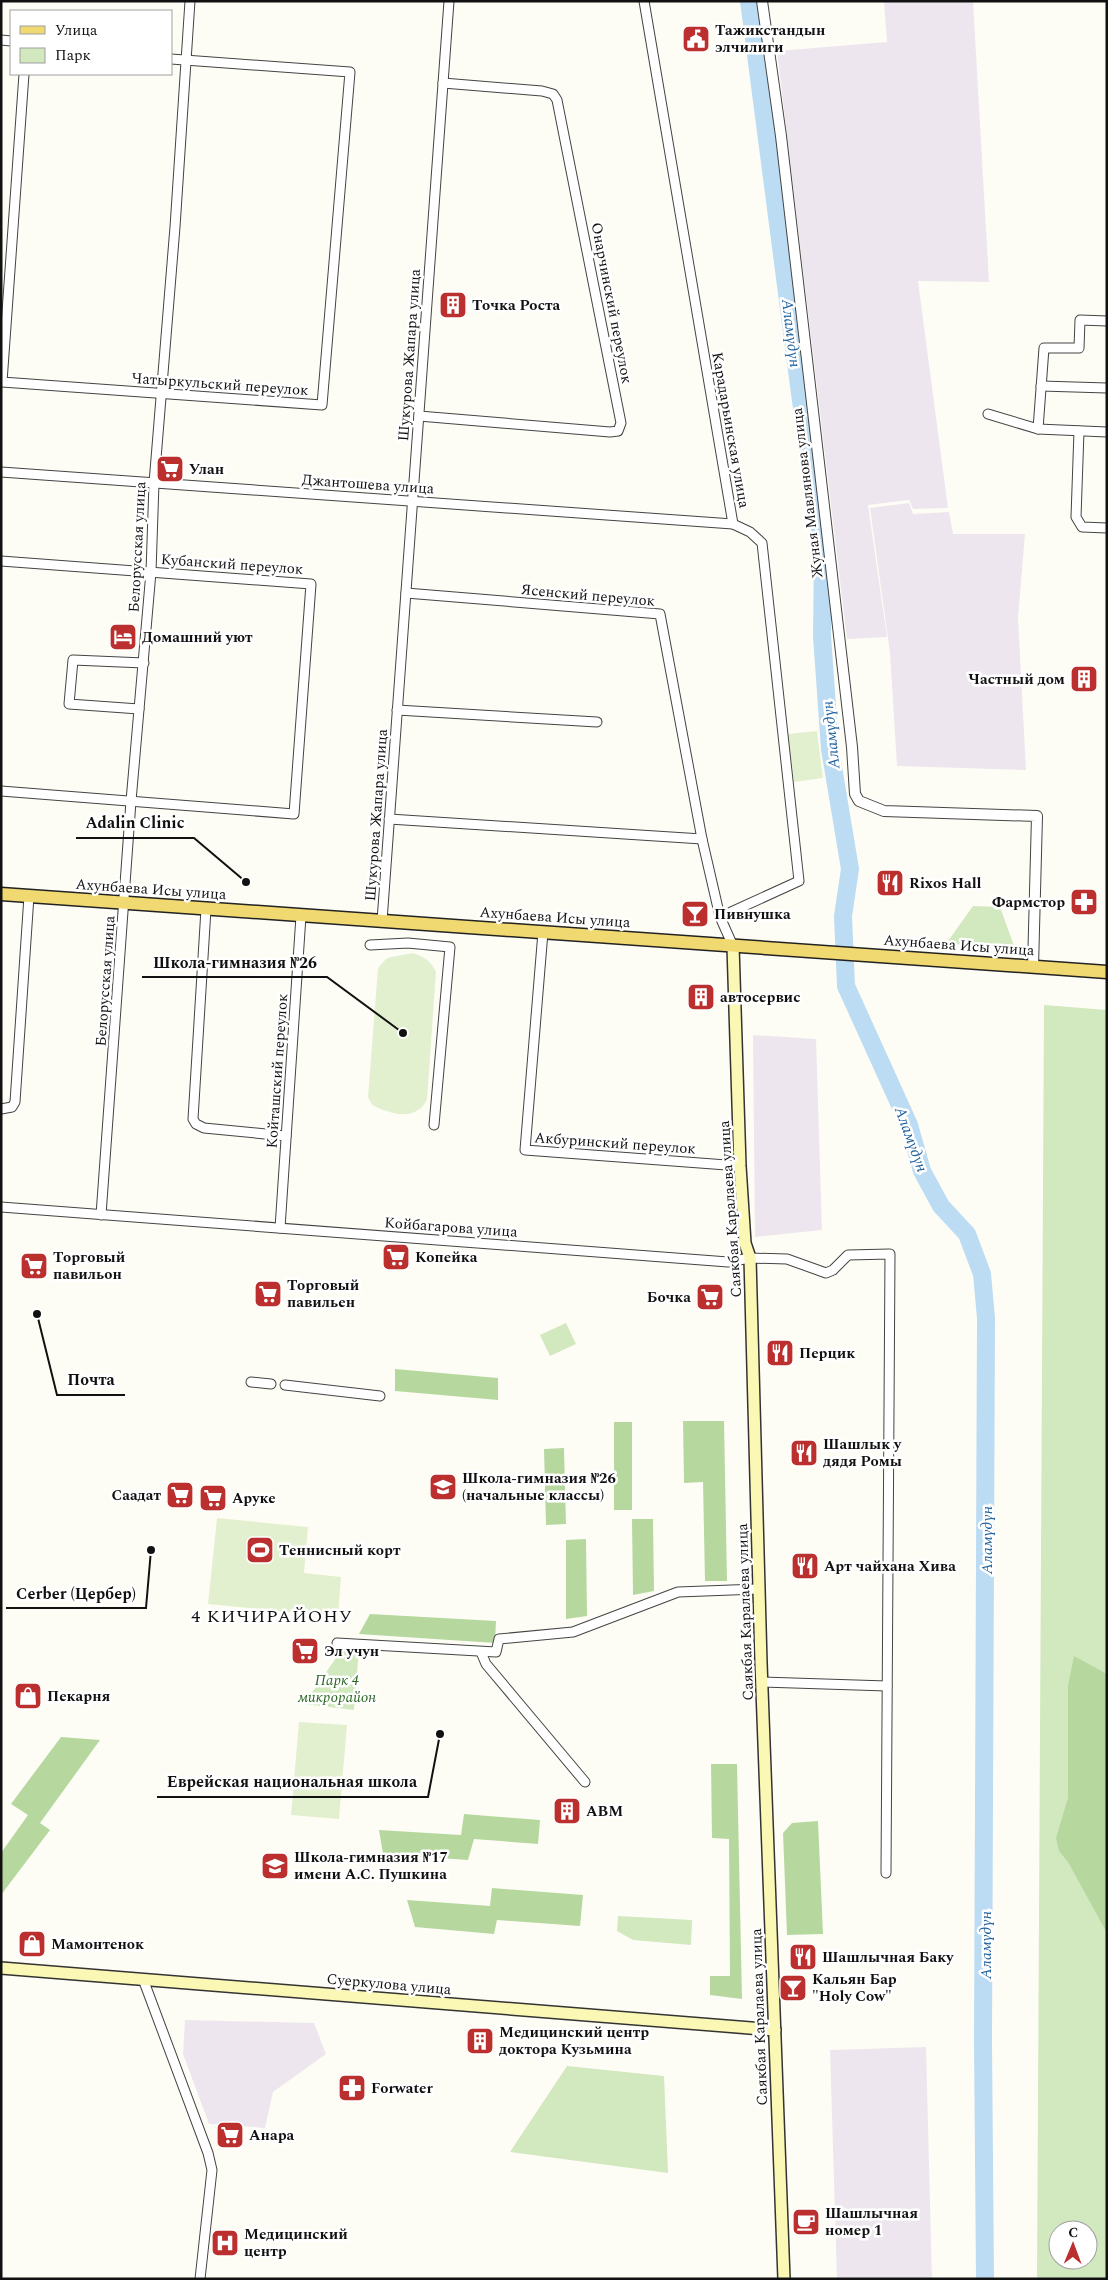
<svg xmlns="http://www.w3.org/2000/svg" width="1108" height="2280" font-family="Spectral,serif">
	<style>
		.industrial { fill: #eee6ee }
		.green { fill: #d2e8bf; fill-rule: evenodd }
		.forest { fill: #b6d89f }
		.pitch { fill: #e3f0d0 }
		.lines { fill: none; stroke-linecap: round; stroke-linejoin: round }
		.river { stroke: #bcdcf4; stroke-width: 18 }
		.minor-casing { stroke: #444; stroke-width: 11 }
		.tertiary-casing { stroke: #444; stroke-width: 12 }
		.secondary-casing { stroke: #333; stroke-width: 14 }
		.primary-casing { stroke: #222; stroke-width: 15 }
		.minor { stroke: #fff; stroke-width: 9 }
		.tertiary { stroke: #fff; stroke-width: 10 }
		.secondary { stroke: #fbf7b4; stroke-width: 11 }
		.primary { stroke: #f1d972; stroke-width: 12 }
		.labels { text-anchor: middle; stroke-width: 5; stroke-linejoin: round; paint-order: stroke }
		.poi-label { font-size: 15px; font-weight: bold; fill: #111; stroke: #fff; text-anchor: start }
		.street-label { font-size: 15px; fill: #111; stroke: #fff }
		.park-label { font-size: 15px; font-style: italic; fill: #2d6723; stroke: #fff }
		.water-label { font-size: 16px; font-style: italic; fill: #1e609e; stroke: #fff }
		.quarter-label { font-size: 18px; letter-spacing: 1px; fill: #111; stroke: #fff }
		.leader { fill: none; stroke: #111; stroke-width: 2 }
		.callout-dot { fill: #111; stroke: #fff; stroke-width: 2 }
		.callout-label { font-size: 16px; text-anchor: middle; font-weight: bold; fill: #111; stroke: #fff; stroke-width: 5; stroke-linejoin: round; paint-order: stroke }
	</style>
	<rect width="100%" height="100%" fill="#fefdf5"/>
	<g class="industrial">
		<polygon points="884,1 973,1 989,282 918,281 948,508 913,509 909,500 868,505 887,637 847,639 777,51 887,42"/>
		<polygon points="909,503 913,514 949,512 953,534 1025,534 1018,618 1026,770 897,766 890,653 870,508"/>
		<polygon points="753,1035 816,1039 822,1230 755,1237"/>
		<polygon points="185,2020 314,2023 326,2054 273,2092 265,2128 209,2124 183,2054"/>
		<polygon points="926,2047 932,2279 837,2279 830,2050"/>
	</g>
	<g class="green">
		<polygon points="973,906 1000,907 1014,946 946,944"/>
		<path d="M1044 1005 1107 1010V2279H1037ZM1058 2230H1088V2260H1058Z"/>
		<polygon points="566,1323 576,1344 550,1356 540,1335"/>
		<polygon points="343,1648 359,1649 354,1710 304,1704"/>
		<polygon points="618,1916 692,1920 691,1945 633,1940 617,1931"/>
		<polygon points="567,2066 664,2076 668,2173 510,2152"/>
	</g>
	<g class="forest">
		<polygon points="395,1369 498,1378 498,1400 395,1391"/>
		<polygon points="683,1421 724,1421 727,1581 705,1581 703,1482 684,1483"/>
		<rect x="614" y="1422" width="18" height="88"/>
		<polygon points="564,1448 566,1524 546,1525 544,1449"/>
		<polygon points="632,1519 653,1519 654,1591 633,1595"/>
		<polygon points="586,1539 587,1616 566,1619 566,1540"/>
		<polygon points="370,1614 496,1621 495,1643 359,1634"/>
		<polygon points="1074,1656 1107,1674 1107,1933 1068,1862 1059,1851 1056,1838 1068,1798 1068,1686"/>
		<polygon points="61,1737 100,1740 40,1823 50,1830 1,1895 1,1853 28,1815 11,1804"/>
		<polygon points="711,1764 737,1764 742,1999 710,1995 710,1976 730,1976 729,1839 712,1838"/>
		<polygon points="464,1814 540,1820 538,1844 474,1839 468,1860 383,1854 379,1830 461,1835"/>
		<polygon points="818,1821 823,1934 787,1935 783,1833 792,1823"/>
		<polygon points="492,1888 583,1895 580,1926 497,1920 494,1934 415,1927 407,1900 490,1906"/>
	</g>
	<g class="pitch">
		<polygon points="817,731 823,778 794,782 788,734"/>
		<path d="M412 953C424 956 431 961 436 972L427 1100C415 1122 390 1114 372 1105L368 1097 378 968 387 958Z"/>
		<polygon points="217,1518 308,1527 304,1573 341,1577 338,1617 208,1604"/>
		<polygon points="299,1722 347,1725 339,1819 291,1815"/>
	</g>
	<g class="lines">
		<polyline class="river" points="749,1 801,401 823,550 822,636 830,749 850,869 843,916 846,986 909,1125 922,1171 941,1206 967,1234 982,1274 986,1318 983,2041 985,2279"/>
		<defs>
			<g id="minor">
				<polyline points="644,1 733,524 750,532 762,543 799,881 720,917 733,946"/>
				<polyline points="1,40 11,41"/>
				<polyline points="24,74 2,382 322,405 350,72 171,59"/>
				<polyline points="1041,386 1107,388"/>
				<polyline points="988,414 1038,429 1107,432"/>
				<polyline points="419,416 610,432 618,431 621,423 557,100 553,94 542,91 443,83"/>
				<polyline points="1038,429 1044,348 1079,348 1080,320 1107,321"/>
				<polyline points="1079,431 1076,517 1082,527 1107,528"/>
				<polyline points="1,472 733,524"/>
				<polyline points="1,561 311,584 294,814 1,791"/>
				<polyline points="406,593 660,614 702,839 720,917"/>
				<polyline points="139,709 69,704 73,660 144,663"/>
				<polyline points="397,710 597,722"/>
				<polyline points="389,819 702,839"/>
				<polyline points="206,909 193,1119 196,1124 204,1128 286,1136"/>
				<polyline points="382,921 449,1"/>
				<polyline points="543,932 525,1150 740,1166"/>
				<polyline points="370,945 408,943 450,947 434,1125"/>
				<polyline points="1,1109 12,1107 15,1102 29,896"/>
				<polyline points="1,1207 728,1262 750,1258 787,1259 826,1273 833,1270 848,1255 890,1254 886,1873"/>
				<polyline points="101,1215 131,801 151,572 154,483 175,227 190,1"/>
				<polyline points="280,1228 301,916"/>
				<polyline points="251,1382 271,1384"/>
				<polyline points="285,1385 380,1396"/>
				<polyline points="337,1643 496,1652 499,1639 573,1632 678,1592 758,1589"/>
				<polyline points="481,1652 486,1664 585,1782"/>
				<polyline points="762,1682 887,1686"/>
				<polyline points="143,1979 208,2153 212,2170 200,2279"/>
			</g>
			<polyline id="tertiary" points="762,1 781,136 852,747 855,794 859,801 884,811 1037,816 1033,967"/>
			<g id="secondary">
				<polyline points="733,946 740,1166 745,1243 750,1258 761,1663 784,2279"/>
				<polyline points="1,1968 775,2030"/>
			</g>
			<polyline id="primary" points="1,894 1107,972"/>
		</defs>
		<use href="#minor" class="minor-casing"/>
		<use href="#tertiary" class="tertiary-casing"/>
		<use href="#secondary" class="secondary-casing"/>
		<use href="#primary" class="primary-casing"/>
		<use href="#minor" class="minor"/>
		<use href="#tertiary" class="tertiary"/>
		<use href="#secondary" class="secondary"/>
		<use href="#primary" class="primary"/>
	</g>
	<defs>
		<symbol id="civic-square" viewBox="-11 -11 22 22"><rect x="-9" y="-9" width="18" height="18" rx="4" fill="#bb2f2e" stroke="#fff"/><path d="M-.6-6.5H3V-4.5H.6V-3L4-1V1h2V6H-6V1h2V-1L-.6-3ZM-1.2 2.5V6h2.4V2.5Z" fill="#fff"/></symbol>
		<symbol id="building-square" viewBox="-11 -11 22 22"><rect x="-9" y="-9" width="18" height="18" rx="4" fill="#bb2f2e" stroke="#fff"/><path d="M-4-6H4V6H1V3H-1V6H-4ZM-2.5-4.3h1.7v1.8h-1.7ZM.8-4.3h1.7v1.8H.8ZM-2.5-1h1.7V.8h-1.7ZM.8-1h1.7V.8H.8Z" fill="#fff"/></symbol>
		<symbol id="supermarket-square" viewBox="-11 -11 22 22"><rect x="-9" y="-9" width="18" height="18" rx="4" fill="#bb2f2e" stroke="#fff"/><path d="M-6-5.5h2.5l.6 2H6L4.5 2H-2.5L-4.4-4H-6ZM-1.5 3.2a1.3 1.3 0 1 0 .1 0ZM3 3.2a1.3 1.3 0 1 0 .1 0Z" fill="#fff"/></symbol>
		<symbol id="hotel-square" viewBox="-11 -11 22 22"><rect x="-9" y="-9" width="18" height="18" rx="4" fill="#bb2f2e" stroke="#fff"/><path d="M-6-4.5h1.5V1H6V5H4.5V3h-9V5H-6ZM-4 0a1.8 1.8 0 1 1 3.6 0ZM.5 0V-2.5h3Q6-2.5 6 0Z" fill="#fff"/></symbol>
		<symbol id="restaurant-square" viewBox="-11 -11 22 22"><rect x="-9" y="-9" width="18" height="18" rx="4" fill="#bb2f2e" stroke="#fff"/><path d="M-5-6h1v4h1v-4h1v4h1v-4h1v5L-1.5 .5V6h-2V.5L-5-1ZM5-6V6H3V1.5H1.5Q1.5-4 5-6Z" fill="#fff"/></symbol>
		<symbol id="pharmacy-square" viewBox="-11 -11 22 22"><rect x="-9" y="-9" width="18" height="18" rx="4" fill="#bb2f2e" stroke="#fff"/><path d="M-2-6h4v4h4v4h-4v4h-4v-4h-4v-4h4Z" fill="#fff"/></symbol>
		<symbol id="bar-square" viewBox="-11 -11 22 22"><rect x="-9" y="-9" width="18" height="18" rx="4" fill="#bb2f2e" stroke="#fff"/><path d="M-6-5H6L.8 .8V4.5H3.5V6h-7V4.5H-.8V.8Z" fill="#fff"/></symbol>
		<symbol id="school-square" viewBox="-11 -11 22 22"><rect x="-9" y="-9" width="18" height="18" rx="4" fill="#bb2f2e" stroke="#fff"/><path d="M0-5L7-2L0 1L-7-2ZM-4 1L0 2.5L4 1V4Q0 6-4 4Z" fill="#fff"/></symbol>
		<symbol id="stadium-square" viewBox="-11 -11 22 22"><rect x="-9" y="-9" width="18" height="18" rx="4" fill="#bb2f2e" stroke="#fff"/><path d="M0-5a6.5 5 0 1 0 0 10a6.5 5 0 1 0 0-10ZM-3.5-1.8h7v3.6h-7Z" fill="#fff"/></symbol>
		<symbol id="shop-square" viewBox="-11 -11 22 22"><rect x="-9" y="-9" width="18" height="18" rx="4" fill="#bb2f2e" stroke="#fff"/><path d="M-5-2.5h2.3a2.7 3.5 0 0 1 5.4 0H5L5.5 6h-11ZM-1.5-2.5h3a1.5 2.3 0 0 0-3 0Z" fill="#fff"/></symbol>
		<symbol id="cafe-square" viewBox="-11 -11 22 22"><rect x="-9" y="-9" width="18" height="18" rx="4" fill="#bb2f2e" stroke="#fff"/><path d="M-5.5-4.5H6V0H3Q3 3.5 0 3.5H-2.5Q-5.5 3.5-5.5 0ZM3-3.2v2h1.7v-2ZM-6 4.5H4V6H-6Z" fill="#fff"/></symbol>
		<symbol id="hospital-square" viewBox="-11 -11 22 22"><rect x="-9" y="-9" width="18" height="18" rx="4" fill="#bb2f2e" stroke="#fff"/><path d="M-5-5h3v3.5h4V-5h3V5h-3V1.5h-4V5h-3Z" fill="#fff"/></symbol>
	</defs>
	<g fill-rule="evenodd">
		<use href="#civic-square" x="680" y="23" width="32" height="32"/>
		<use href="#building-square" x="437" y="289" width="32" height="32"/>
		<use href="#supermarket-square" x="154" y="453" width="32" height="32"/>
		<use href="#hotel-square" x="107" y="621" width="32" height="32"/>
		<use href="#building-square" x="1068" y="663" width="32" height="32"/>
		<use href="#restaurant-square" x="874" y="867" width="32" height="32"/>
		<use href="#pharmacy-square" x="1068" y="886" width="32" height="32"/>
		<use href="#bar-square" x="679" y="898" width="32" height="32"/>
		<use href="#building-square" x="685" y="981" width="32" height="32"/>
		<use href="#supermarket-square" x="380" y="1241" width="32" height="32"/>
		<use href="#supermarket-square" x="18" y="1250" width="32" height="32"/>
		<use href="#supermarket-square" x="252" y="1278" width="32" height="32"/>
		<use href="#supermarket-square" x="694" y="1281" width="32" height="32"/>
		<use href="#restaurant-square" x="764" y="1337" width="32" height="32"/>
		<use href="#restaurant-square" x="788" y="1437" width="32" height="32"/>
		<use href="#school-square" x="427" y="1471" width="32" height="32"/>
		<use href="#supermarket-square" x="164" y="1479" width="32" height="32"/>
		<use href="#supermarket-square" x="197" y="1482" width="32" height="32"/>
		<use href="#stadium-square" x="244" y="1534" width="32" height="32"/>
		<use href="#restaurant-square" x="789" y="1550" width="32" height="32"/>
		<use href="#supermarket-square" x="289" y="1635" width="32" height="32"/>
		<use href="#shop-square" x="12" y="1680" width="32" height="32"/>
		<use href="#building-square" x="551" y="1795" width="32" height="32"/>
		<use href="#school-square" x="259" y="1850" width="32" height="32"/>
		<use href="#shop-square" x="16" y="1928" width="32" height="32"/>
		<use href="#restaurant-square" x="787" y="1941" width="32" height="32"/>
		<use href="#bar-square" x="777" y="1972" width="32" height="32"/>
		<use href="#building-square" x="464" y="2025" width="32" height="32"/>
		<use href="#pharmacy-square" x="336" y="2072" width="32" height="32"/>
		<use href="#supermarket-square" x="214" y="2119" width="32" height="32"/>
		<use href="#cafe-square" x="790" y="2206" width="32" height="32"/>
		<use href="#hospital-square" x="209" y="2227" width="32" height="32"/>
	</g>
	<g class="labels">
		<g class="poi-label">
			<text x="715" y="35">Тажикстандын<tspan x="715" dy="17">элчилиги</tspan></text>
			<text x="472" y="310">Точка Роста</text>
			<text x="189" y="474">Улан</text>
			<text x="142" y="642">Домашний уют</text>
			<text x="1065" y="684" text-anchor="end">Частный дом</text>
			<text x="909" y="888">Rixos Hall</text>
			<text x="1065" y="907" text-anchor="end">Фармстор</text>
			<text x="714" y="919">Пивнушка</text>
			<text x="720" y="1002">автосервис</text>
			<text x="53" y="1262">Торговый<tspan x="53" dy="17">павильон</tspan></text>
			<text x="415" y="1262">Копейка</text>
			<text x="287" y="1290">Торговый<tspan x="287" dy="17">павильен</tspan></text>
			<text x="691" y="1302" text-anchor="end">Бочка</text>
			<text x="799" y="1358">Перцик</text>
			<text x="823" y="1449">Шашлык у<tspan x="823" dy="17">дядя Ромы</tspan></text>
			<text x="462" y="1483">Школа-гимназия №26<tspan x="462" dy="17">(начальные классы)</tspan></text>
			<text x="161" y="1500" text-anchor="end">Саадат</text>
			<text x="232" y="1503">Аруке</text>
			<text x="279" y="1555">Теннисный корт</text>
			<text x="824" y="1571">Арт чайхана Хива</text>
			<text x="324" y="1656">Эл учун</text>
			<text x="47" y="1701">Пекарня</text>
			<text x="586" y="1816">ABM</text>
			<text x="294" y="1862">Школа-гимназия №17<tspan x="294" dy="17">имени А.С. Пушкина</tspan></text>
			<text x="51" y="1949">Мамонтенок</text>
			<text x="822" y="1962">Шашлычная Баку</text>
			<text x="812" y="1984">Кальян Бар<tspan x="812" dy="17">"Holy Cow"</tspan></text>
			<text x="499" y="2037">Медицинский центр<tspan x="499" dy="17">доктора Кузьмина</tspan></text>
			<text x="371" y="2093">Forwater</text>
			<text x="249" y="2140">Анара</text>
			<text x="825" y="2218">Шашлычная<tspan x="825" dy="17">номер 1</tspan></text>
			<text x="244" y="2239">Медицинский<tspan x="244" dy="17">центр</tspan></text>
		</g>
		<g class="street-label">
			<text transform="translate(612 303) rotate(79)" y="5">Онарчинский переулок</text>
			<text transform="translate(409 355) rotate(-86)" y="5">Шукурова Жапара улица</text>
			<text transform="translate(220 384) rotate(4)" y="5">Чатыркульский переулок</text>
			<text transform="translate(731 430) rotate(80)" y="5">Карадарьинская улица</text>
			<text transform="translate(368 484) rotate(4)" y="5">Джантошева улица</text>
			<text transform="translate(807 493) rotate(-97)" y="5">Жуная Мавлянова улица</text>
			<text transform="translate(137 547) rotate(-87)" y="5">Белорусская улица</text>
			<text transform="translate(232 564) rotate(4)" y="5">Кубанский переулок</text>
			<text transform="translate(588 595) rotate(5)" y="5">Ясенский переулок</text>
			<text transform="translate(376 815) rotate(-86)" y="5">Шукурова Жапара улица</text>
			<text transform="translate(151 889) rotate(4)" y="5">Ахунбаева Исы улица</text>
			<text transform="translate(555 917) rotate(4)" y="5">Ахунбаева Исы улица</text>
			<text transform="translate(959 945) rotate(4)" y="5">Ахунбаева Исы улица</text>
			<text transform="translate(105 981) rotate(-86)" y="5">Белорусская улица</text>
			<text transform="translate(277 1071) rotate(-86)" y="5">Койташский переулок</text>
			<text transform="translate(615 1143) rotate(4)" y="5">Акбуринский переулок</text>
			<text transform="translate(730 1209) rotate(-94)" y="5">Саякбая Каралаева улица</text>
			<text transform="translate(451 1227) rotate(4)" y="5">Койбагарова улица</text>
			<text transform="translate(745 1612) rotate(-92)" y="5">Саякбая Каралаева улица</text>
			<text transform="translate(389 1984) rotate(5)" y="5">Суеркулова улица</text>
			<text transform="translate(759 2017) rotate(-92)" y="5">Саякбая Каралаева улица</text>
		</g>
		<g class="park-label">
			<text x="337" y="1685">Парк 4<tspan x="337" dy="17">микрорайон</tspan></text>
		</g>
		<g class="water-label">
			<text transform="translate(792 333) rotate(83)" y="6">Аламүдүн</text>
			<text transform="translate(830 735) rotate(-96)" y="6">Аламүдүн</text>
			<text transform="translate(912 1139) rotate(70)" y="6">Аламүдүн</text>
			<text transform="translate(986 1540) rotate(-90)" y="6">Аламүдүн</text>
			<text transform="translate(985 1945) rotate(-90)" y="6">Аламүдүн</text>
		</g>
		<g class="quarter-label">
			<text x="272" y="1622">4 КИЧИРАЙОНУ</text>
		</g>
	</g>
	<path class="leader" d="M246 882L194 838H76M403 1033L327 977H142M37 1314L57 1395H125M151 1550L146 1608H6M440 1734L428 1797H157"/>
	<g class="callout-dot">
		<circle cx="246" cy="882" r="5"/>
		<circle cx="403" cy="1033" r="5"/>
		<circle cx="37" cy="1314" r="5"/>
		<circle cx="151" cy="1550" r="5"/>
		<circle cx="440" cy="1734" r="5"/>
	</g>
	<g class="callout-label">
		<text x="135" y="828">Adalin Clinic</text>
		<text x="235" y="968">Школа-гимназия №26</text>
		<text x="91" y="1385">Почта</text>
		<text x="76" y="1599">Cerber (Цербер)</text>
		<text x="292" y="1787">Еврейская национальная школа</text>
	</g>
	<rect width="1108" height="2280" fill="none" stroke="#111111" stroke-width="5"/>
	<rect x="10" y="10" width="162" height="65" fill="#ffffff" stroke="#a0a0a0"/>
	<rect x="20" y="26" width="25" height="8" fill="#f1d972" stroke="#a0a0a0"/>
	<text x="55" y="35" font-size="15" fill="#111111">Улица</text>
	<rect x="20" y="48" width="25" height="15" fill="#d2e8bf" stroke="#a0a0a0"/>
	<text x="55" y="60" font-size="15" fill="#111111">Парк</text>
	<g transform="translate(1073 2245) rotate(1)"><circle r="24" fill="#ffffff" stroke="#a0a0a0"/>
	<path d="M0-4L9 19L0 12L-9 19Z" fill="#bb2f2e"/>
	<text y="-8" font-size="14" font-weight="bold" text-anchor="middle" fill="#111111">С</text>
	</g>
</svg>
